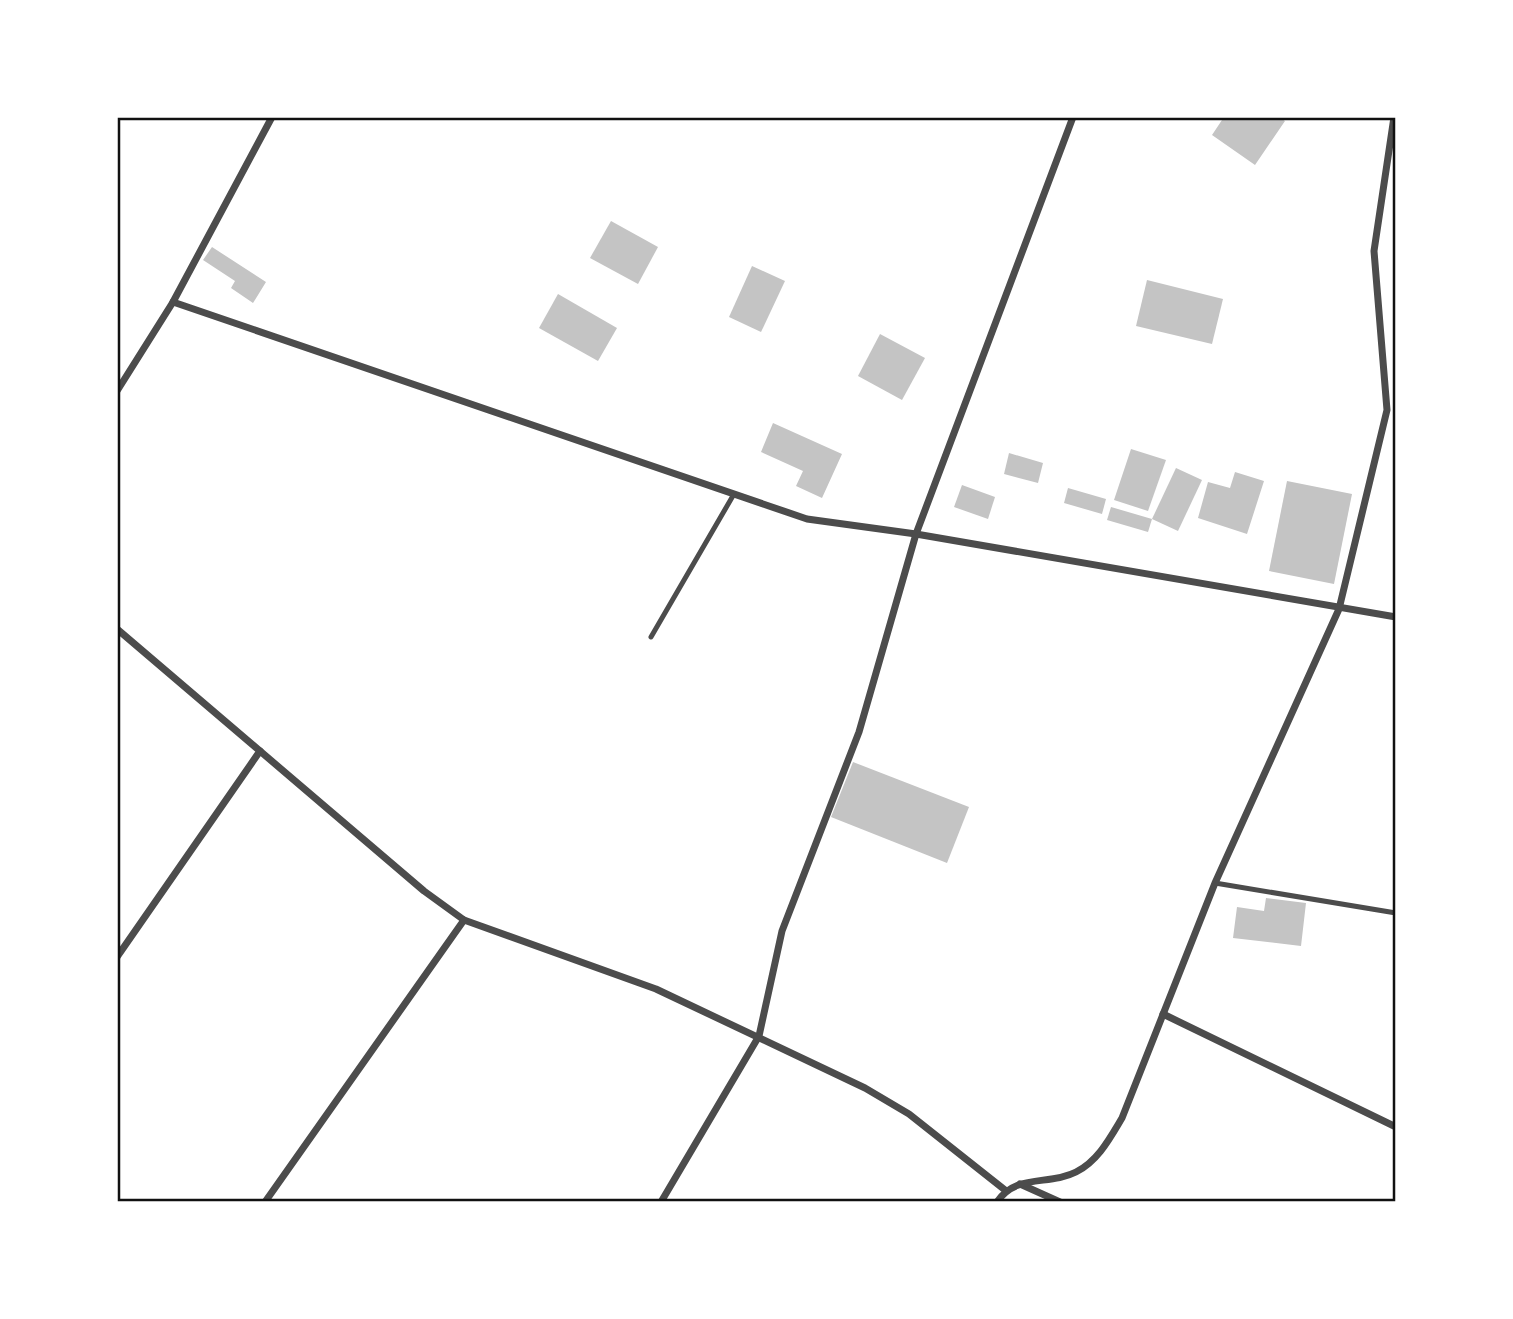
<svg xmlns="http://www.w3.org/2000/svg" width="1513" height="1319" font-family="Manrope,sans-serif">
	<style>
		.building { fill: #c4c4c4 }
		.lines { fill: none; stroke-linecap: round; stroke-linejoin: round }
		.service { stroke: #4c4c4c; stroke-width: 5 }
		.minor { stroke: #4c4c4c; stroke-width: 7 }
		.neatline { fill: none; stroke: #111; stroke-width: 2.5 }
	</style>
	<rect width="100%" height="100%" fill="#fff"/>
	<g class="building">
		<polygon points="1218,117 1279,117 1285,121 1255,165 1212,135 1222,120"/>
		<polygon points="611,221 658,247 638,284 590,258"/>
		<polygon points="212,247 266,282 253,303 231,288 235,281 203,260"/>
		<polygon points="752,266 785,281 761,332 729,317"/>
		<polygon points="1147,280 1223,299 1212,344 1136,326"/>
		<polygon points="558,294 617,328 598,361 539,328"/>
		<polygon points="880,334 925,358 902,400 858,376"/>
		<polygon points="773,423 842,454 822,498 796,486 803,471 761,452"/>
		<polygon points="1131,449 1166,460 1148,511 1114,500"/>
		<polygon points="1009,453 1043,463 1038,483 1004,474"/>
		<polygon points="1176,468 1202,480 1178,531 1152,519"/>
		<polygon points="1235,472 1264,481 1247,534 1198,518 1208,482 1230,488"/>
		<polygon points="1287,481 1352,494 1334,584 1269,571"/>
		<polygon points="962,485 995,497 988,519 954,507"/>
		<polygon points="1068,488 1106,499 1102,514 1064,503"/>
		<polygon points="1111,507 1152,519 1148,532 1107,520"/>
		<polygon points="853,762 969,807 947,863 831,817"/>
		<polygon points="1266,898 1306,903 1301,946 1233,938 1237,907 1264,911"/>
	</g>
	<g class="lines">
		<g class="service">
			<polyline points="651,637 734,494"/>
			<polyline points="1215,883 1396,913"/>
		</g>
		<g class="minor">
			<polyline points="173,302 807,519 916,534 1396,617"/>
			<polyline points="117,391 173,302 272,117"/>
			<polyline points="117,629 424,891 464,920 656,989 865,1088 909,1114 1005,1190"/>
			<polyline points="117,957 260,751"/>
			<polyline points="1163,1014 1396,1127"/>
			<polyline points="1020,1184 1060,1202"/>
			<polyline points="265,1202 464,920"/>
			<polyline points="661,1202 759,1036 782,931 859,732 916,534 1073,117"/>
			<path d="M997 1202C1016 1173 1049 1186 1076 1172 1098 1161 1110 1138 1122 1118L1215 883 1339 609 1387 410 1374 251 1394 117"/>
		</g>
	</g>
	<rect width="1513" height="1319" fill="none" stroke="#ffffff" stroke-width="238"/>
	<rect x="119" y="119" width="1275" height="1081" class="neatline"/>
</svg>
